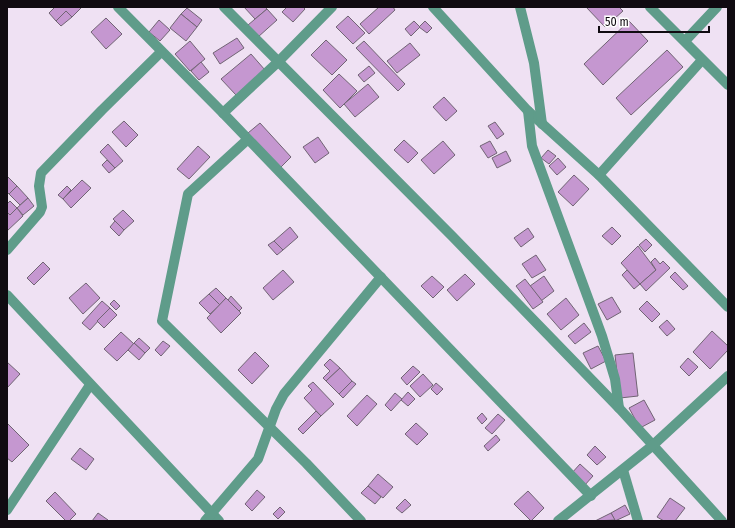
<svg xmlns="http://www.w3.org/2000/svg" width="735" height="528" font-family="'Fira Sans Condensed',sans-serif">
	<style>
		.building { fill: #c597d0; stroke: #716474 }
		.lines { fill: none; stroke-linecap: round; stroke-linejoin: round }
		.street { stroke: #5f9c8a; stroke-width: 10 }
	</style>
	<rect width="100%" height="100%" fill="#efe1f3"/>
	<g class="building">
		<polygon points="55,7 82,7 72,17 66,11 56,21 49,13"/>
		<polygon points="244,7 265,7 267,9 255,19"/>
		<polygon points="287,7 303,7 305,9 293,22 282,12"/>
		<polygon points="379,7 393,7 395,10 369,34 360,24"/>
		<polygon points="586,7 619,7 623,11 605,27"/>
		<polygon points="187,8 202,20 197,27 181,14"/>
		<polygon points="267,9 277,20 258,37 248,25"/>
		<polygon points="66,11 72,17 61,26 56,21"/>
		<polygon points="181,14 197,27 186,41 170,28"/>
		<polygon points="348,16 365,33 353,44 336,27"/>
		<polygon points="106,18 122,34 106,49 91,32"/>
		<polygon points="159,20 170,30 160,41 149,32"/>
		<polygon points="414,21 420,27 411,36 405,29"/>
		<polygon points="425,21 432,28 427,33 419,27"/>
		<polygon points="629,21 648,41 603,85 584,64"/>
		<polygon points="237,38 244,48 220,64 213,53"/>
		<polygon points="326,40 347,60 332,75 311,55"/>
		<polygon points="190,41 205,59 190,71 175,54"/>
		<polygon points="364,41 405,84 398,91 356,48"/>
		<polygon points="410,43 420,55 397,73 387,61"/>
		<polygon points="667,50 683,67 631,115 616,98"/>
		<polygon points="251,54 265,70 236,95 221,79"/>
		<polygon points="201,62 209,72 199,80 191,71"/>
		<polygon points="369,66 375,73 364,82 358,75"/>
		<polygon points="339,74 357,91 340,108 323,90"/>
		<polygon points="368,84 379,97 355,117 344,104"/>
		<polygon points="444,97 457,111 446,121 433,107"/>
		<polygon points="124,121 138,135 126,147 112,132"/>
		<polygon points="495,122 504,134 497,139 488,126"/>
		<polygon points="260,123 291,157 280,168 248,133"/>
		<polygon points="318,137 329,153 315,163 303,147"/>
		<polygon points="404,140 418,153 408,163 394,150"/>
		<polygon points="443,141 455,155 434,174 421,160"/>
		<polygon points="490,141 497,153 488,158 480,146"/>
		<polygon points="108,144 123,161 115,168 100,152"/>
		<polygon points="198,146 210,157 189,179 177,169"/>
		<polygon points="548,150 556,156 549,164 541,158"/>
		<polygon points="506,151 511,161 497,168 492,158"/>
		<polygon points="558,158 566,167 557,175 549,166"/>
		<polygon points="107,160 115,168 109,173 102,165"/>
		<polygon points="574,175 589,189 573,206 558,192"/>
		<polygon points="7,176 17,186 9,194 7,192"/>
		<polygon points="82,180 91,188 71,208 63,199"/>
		<polygon points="17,186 28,198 20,205 9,194"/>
		<polygon points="67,186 71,190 63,199 58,195"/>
		<polygon points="28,198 34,206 23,215 17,208"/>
		<polygon points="10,201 17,208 10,215 7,212 7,204"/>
		<polygon points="17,208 23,216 7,231 7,212 10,215"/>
		<polygon points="123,210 134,221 124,230 113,219"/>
		<polygon points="115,221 124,230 119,236 110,227"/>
		<polygon points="290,227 298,237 283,250 274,241"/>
		<polygon points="612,227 621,236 612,245 602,236"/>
		<polygon points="528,228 534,237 521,247 514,238"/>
		<polygon points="646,239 652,245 645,252 639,245"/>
		<polygon points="274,241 283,250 277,255 268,245"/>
		<polygon points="638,246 656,270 640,284 621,263"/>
		<polygon points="536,255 546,270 532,278 522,264"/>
		<polygon points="655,258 660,264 663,261 670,268 646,291 640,284 656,270 651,262"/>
		<polygon points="43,262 50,269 34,285 27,278"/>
		<polygon points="283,270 294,282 273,300 263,288"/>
		<polygon points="627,270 640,284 634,289 622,275"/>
		<polygon points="675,272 688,286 683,290 670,277"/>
		<polygon points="465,274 475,284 457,301 447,290"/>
		<polygon points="432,276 444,287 433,298 421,286"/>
		<polygon points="544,276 554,291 541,301 530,286"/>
		<polygon points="525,279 543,302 533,309 516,286"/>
		<polygon points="86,283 100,298 83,314 69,298"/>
		<polygon points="216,288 226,298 220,305 209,294"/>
		<polygon points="209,294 220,305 210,314 199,303"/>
		<polygon points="231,296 242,308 239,311 228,300"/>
		<polygon points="612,297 621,312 607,320 598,304"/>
		<polygon points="226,298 241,313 221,333 207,318"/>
		<polygon points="566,298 579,315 561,330 547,314"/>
		<polygon points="114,300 120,306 116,310 110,304"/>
		<polygon points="102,301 110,308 90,330 82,323"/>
		<polygon points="647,301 660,314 652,322 639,309"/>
		<polygon points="110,308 117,315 104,328 97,321"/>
		<polygon points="667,320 675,329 667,336 659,327"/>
		<polygon points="584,323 591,332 575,344 568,336"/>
		<polygon points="712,331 728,346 728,350 710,369 693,352"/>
		<polygon points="121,332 134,344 117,361 104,349"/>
		<polygon points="139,338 150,348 145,353 134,343"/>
		<polygon points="163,341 170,346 161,356 155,350"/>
		<polygon points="134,343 145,353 139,360 128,350"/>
		<polygon points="598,346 606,361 591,369 583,353"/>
		<polygon points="255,352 269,366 252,384 238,370"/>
		<polygon points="633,353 638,396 620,398 615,355"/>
		<polygon points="688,358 698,367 689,376 680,367"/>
		<polygon points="330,359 340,368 326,381 323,378 330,371 324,365"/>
		<polygon points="7,362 20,374 7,388"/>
		<polygon points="413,366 420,372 407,385 401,378"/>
		<polygon points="340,368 352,381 339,394 326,381"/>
		<polygon points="423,374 433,385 420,397 410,386"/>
		<polygon points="352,381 356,384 343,398 339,394"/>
		<polygon points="313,382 334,404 321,416 304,398 312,390 308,386"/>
		<polygon points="436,383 443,389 437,395 431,389"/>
		<polygon points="408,392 415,399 408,406 401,400"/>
		<polygon points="395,393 402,399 391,411 385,405"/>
		<polygon points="367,395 377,404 357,426 347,416"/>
		<polygon points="644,400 655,420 640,428 629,408"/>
		<polygon points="316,411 321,416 303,434 298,429"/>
		<polygon points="482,413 487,419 482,424 477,418"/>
		<polygon points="498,414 505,420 492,434 485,428"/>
		<polygon points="7,423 29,445 12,462 7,458"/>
		<polygon points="416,423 428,434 417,445 405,434"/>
		<polygon points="496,435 500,440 488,451 484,446"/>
		<polygon points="595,446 606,457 597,465 587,455"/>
		<polygon points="80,448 94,459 86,470 71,459"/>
		<polygon points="580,464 593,476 584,486 571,474"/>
		<polygon points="378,474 393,487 383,498 368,486"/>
		<polygon points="368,486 381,497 375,504 361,493"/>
		<polygon points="257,490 265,497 252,511 245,504"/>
		<polygon points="528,491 544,508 531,521 514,504"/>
		<polygon points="55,492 76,514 69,521 66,521 46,501"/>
		<polygon points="670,498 685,508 675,521 664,521 657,517"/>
		<polygon points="405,499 411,505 402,513 396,508"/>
		<polygon points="625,505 630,514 615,521 611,513"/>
		<polygon points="280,507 285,512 278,519 273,514"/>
		<polygon points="98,513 108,520 108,521 92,521"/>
		<polygon points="611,513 615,520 595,521"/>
	</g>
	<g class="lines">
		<g class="street">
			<polyline points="118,7 223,113 591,496"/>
			<polyline points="224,7 452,236 619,408 722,521"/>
			<polyline points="433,7 528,111 599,175 728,307"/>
			<polyline points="520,7 534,63 542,124"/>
			<polyline points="650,7 728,85"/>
			<polyline points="685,41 717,7"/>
			<polyline points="528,111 532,146 602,336 615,379 619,408"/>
			<polyline points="223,113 278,62 332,7"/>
			<polyline points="247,140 188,194 162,321 306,463 361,521"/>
			<polyline points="599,175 702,60"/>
			<polyline points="7,250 40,212 42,207 39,186 41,173 102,110 161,52"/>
			<polyline points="7,295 219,521"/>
			<polyline points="623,470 638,521"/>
			<polyline points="7,510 90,385"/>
			<polyline points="205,521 258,459 276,409 284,394 381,277"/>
			<polyline points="558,521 652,446 728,376"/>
		</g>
	</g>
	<rect width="735" height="528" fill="none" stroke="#100b11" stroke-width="16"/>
	<path d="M599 26v6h110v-6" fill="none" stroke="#100b11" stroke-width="2"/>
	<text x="605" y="26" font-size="12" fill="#100b11" stroke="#ffffff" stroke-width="3" paint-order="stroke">50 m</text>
</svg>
